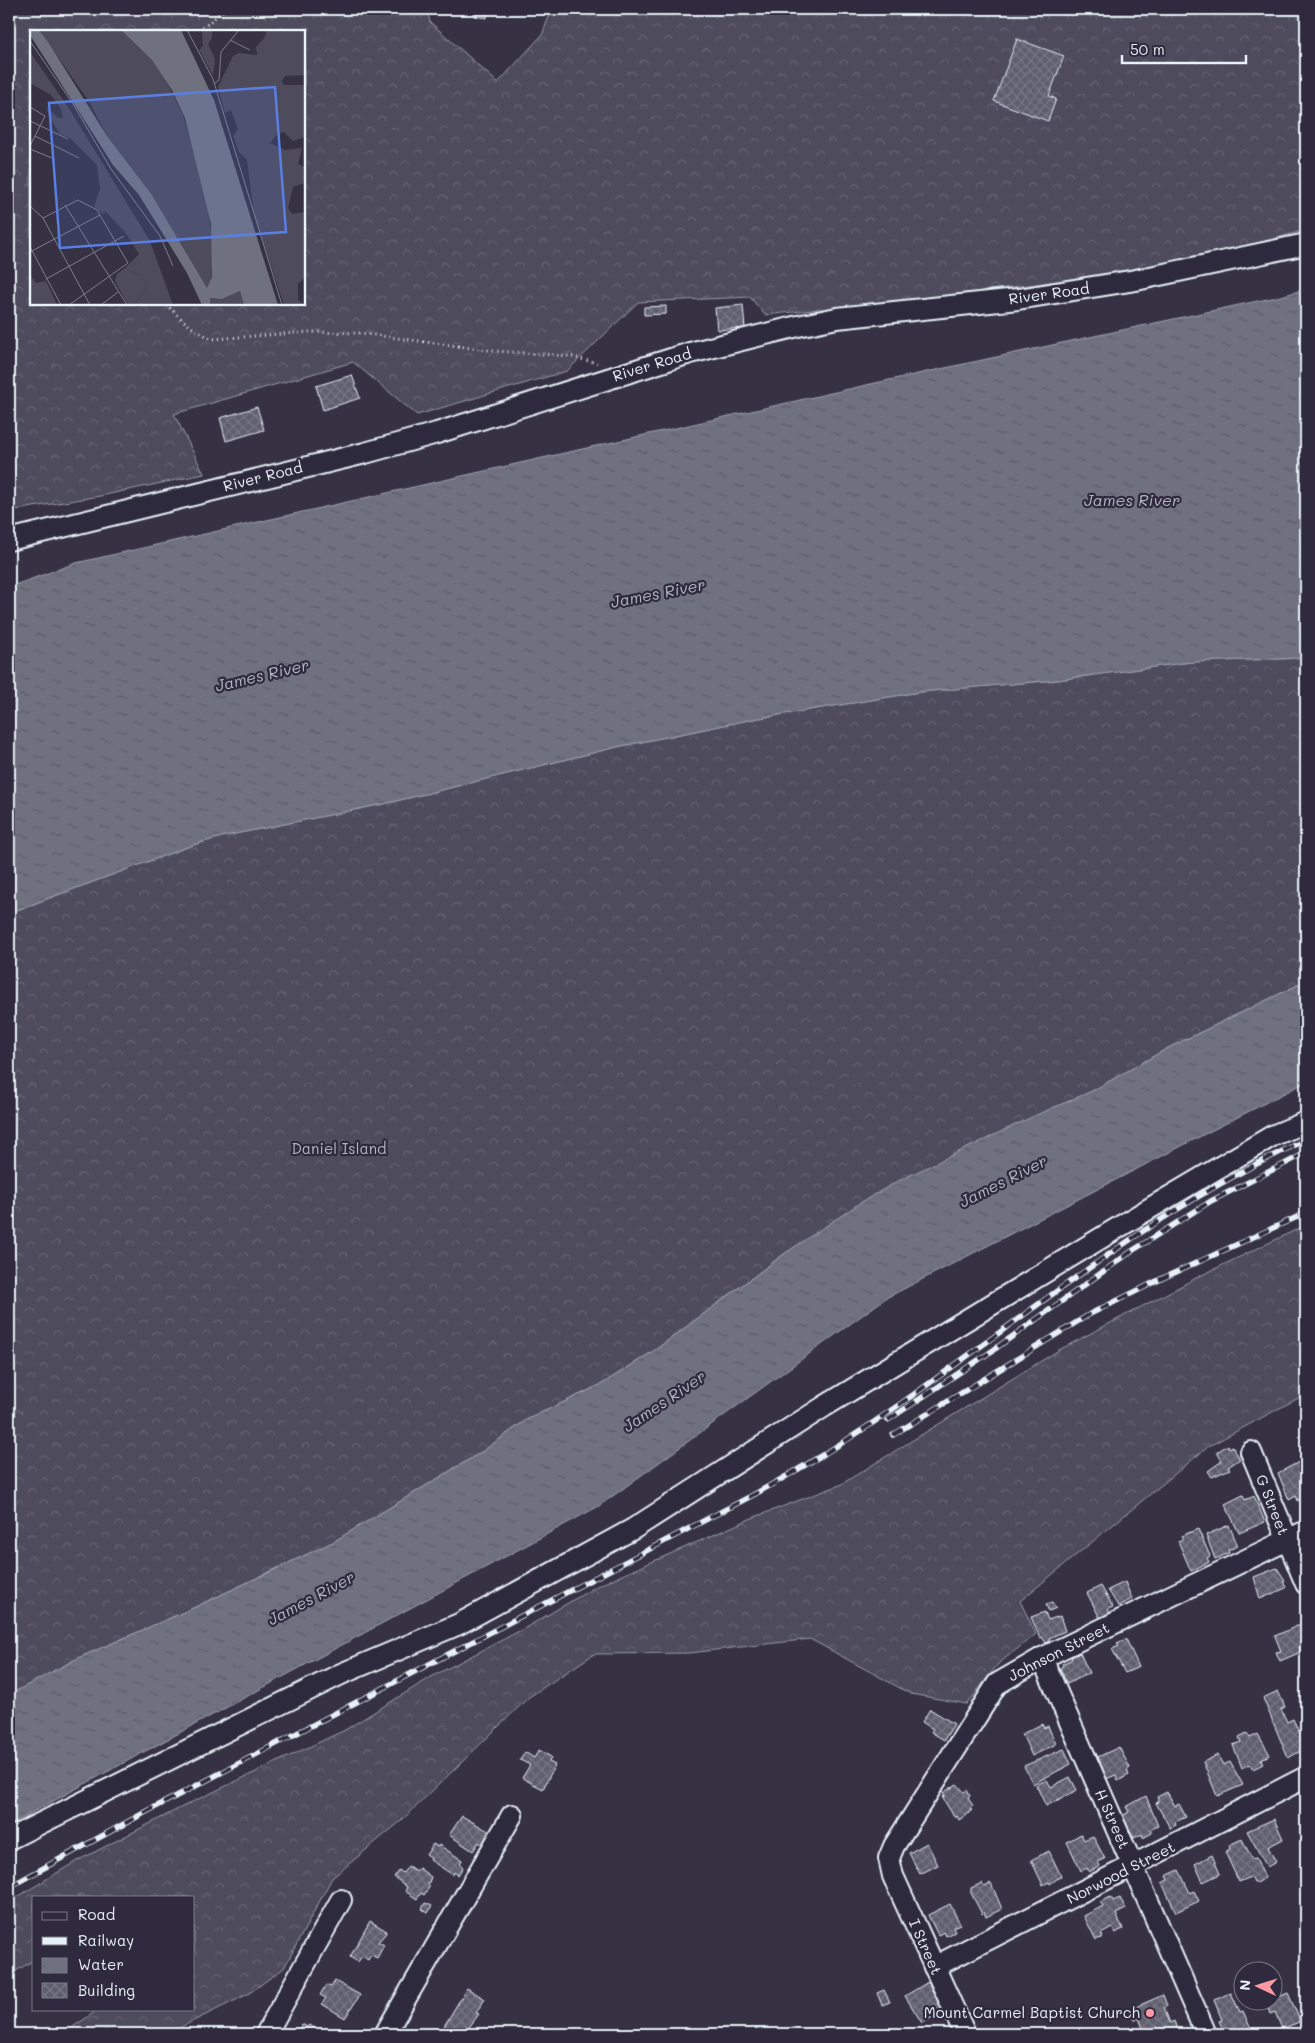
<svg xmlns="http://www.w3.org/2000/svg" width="1315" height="2043" font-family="Mali,sans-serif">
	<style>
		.forest { fill: url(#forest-crowns); stroke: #9a9eaa; fill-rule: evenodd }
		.water { fill: url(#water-ripples); stroke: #a0a4af }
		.building { fill: url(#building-cross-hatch); stroke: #e8f1f8 }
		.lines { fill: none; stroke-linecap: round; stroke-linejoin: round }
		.minor-casing { stroke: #e8f1f8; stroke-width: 24 }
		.path { stroke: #e8f1f8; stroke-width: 3; stroke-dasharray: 1 4; stroke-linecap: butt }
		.minor { stroke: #2f2a3d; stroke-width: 20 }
		.rail-casing { stroke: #e8f1f8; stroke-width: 5.5 }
		.rail { stroke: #2f2a3d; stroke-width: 4; stroke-dasharray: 11; stroke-linecap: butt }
		.poi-dot { fill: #ff9aa2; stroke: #2f2a3d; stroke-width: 2 }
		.labels { text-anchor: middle; stroke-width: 4.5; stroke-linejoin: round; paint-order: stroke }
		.street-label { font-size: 15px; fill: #e8f1f8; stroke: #2f2a3d }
		.park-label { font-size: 15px; fill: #b2b7c1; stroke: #2f2a3d }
		.poi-label { font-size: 15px; fill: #e8f1f8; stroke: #2f2a3d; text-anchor: end }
		.water-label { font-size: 16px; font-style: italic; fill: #b2b7c2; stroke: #2f2a3d }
		.inset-road { fill: none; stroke: #7d7e8c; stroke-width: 1 }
		.view { fill: #5a7fe2; fill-opacity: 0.15; stroke: #5a7fe2; stroke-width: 2.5 }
		.inset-edge { fill: none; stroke: #e8f1f8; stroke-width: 2.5 }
	</style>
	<defs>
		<pattern id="forest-crowns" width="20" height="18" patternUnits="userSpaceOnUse" patternTransform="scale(1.25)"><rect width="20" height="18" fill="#4d4b5c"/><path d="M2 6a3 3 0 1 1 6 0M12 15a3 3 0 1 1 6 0" fill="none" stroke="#676574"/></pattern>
		<pattern id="water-ripples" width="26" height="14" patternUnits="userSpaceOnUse" patternTransform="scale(1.25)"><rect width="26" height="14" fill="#70717f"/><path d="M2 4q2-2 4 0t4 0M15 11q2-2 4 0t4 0" fill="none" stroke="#5b5c64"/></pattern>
		<pattern id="building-cross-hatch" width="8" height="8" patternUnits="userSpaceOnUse" patternTransform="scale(1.25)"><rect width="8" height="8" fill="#605e6e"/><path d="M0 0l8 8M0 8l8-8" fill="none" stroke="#777683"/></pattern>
	</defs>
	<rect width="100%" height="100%" fill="#363244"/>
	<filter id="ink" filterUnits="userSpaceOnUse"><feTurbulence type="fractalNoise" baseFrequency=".02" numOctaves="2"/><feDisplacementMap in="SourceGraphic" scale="10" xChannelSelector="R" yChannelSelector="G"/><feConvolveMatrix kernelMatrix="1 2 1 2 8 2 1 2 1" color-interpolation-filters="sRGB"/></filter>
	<g filter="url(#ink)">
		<g class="forest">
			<path d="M9 9H427L430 22 498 83 542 35 552 9H1306V230C1130 280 947 295 765 315L750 297 638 302 567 371 417 415 353 362 174 414 204 474 100 496 9 511ZM31 31H304V304H31Z"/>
			<polygon points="1306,658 1306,981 1168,1048 1092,1091 821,1231 784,1254 655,1350 602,1384 526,1420 483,1451 333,1542 191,1609 78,1658 9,1695 9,913 193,845 225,836 384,804 617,747 754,719 920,692 1057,680 1191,662"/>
			<polygon points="1306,1225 1306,1394 1209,1446 1020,1601 1036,1634 998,1664 967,1704 911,1694 810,1639 689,1653 594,1654 529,1697 401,1821 332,1878 284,1968 248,1994 167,2034 63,2034 99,2009 194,2009 194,1897 34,1897 34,1960 9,1975 9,1902 75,1862 190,1803 345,1730 433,1676 527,1627 597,1586 752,1518 840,1485 1059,1350 1200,1276"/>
		</g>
		<g class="water">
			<polygon points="1306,289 1306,658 1191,662 1057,680 920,692 754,719 617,747 384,804 225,836 193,845 9,913 9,587 76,563 880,382 1281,296"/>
			<polygon points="1306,981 1306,1082 886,1298 599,1506 9,1825 9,1695 78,1658 191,1609 333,1542 483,1451 526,1420 602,1384 655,1350 784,1254 860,1203 898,1181 1034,1116 1092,1091 1168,1048"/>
		</g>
		<g class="building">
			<polygon points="474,9 488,9 487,18 474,16"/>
			<polygon points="1017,39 1064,56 1049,96 1056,99 1048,121 994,101"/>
			<polygon points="743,305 745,328 717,330 715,308"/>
			<polygon points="666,306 666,314 644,315 644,307"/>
			<polygon points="352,375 360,398 323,410 316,386"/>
			<polygon points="257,407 264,430 226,441 220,418"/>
			<polygon points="1228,1445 1229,1448 1232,1446 1240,1459 1228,1467 1230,1469 1212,1477 1208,1471 1222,1461 1217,1452"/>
			<polygon points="1299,1462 1306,1475 1306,1497 1298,1501 1296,1496 1289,1500 1278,1473"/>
			<polygon points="1243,1495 1245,1500 1254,1496 1265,1522 1239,1533 1225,1504"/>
			<polygon points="1229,1525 1238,1546 1228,1550 1229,1553 1215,1559 1206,1535"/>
			<polygon points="1198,1529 1210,1556 1207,1558 1209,1562 1191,1571 1178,1541 1183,1539 1181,1536"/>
			<polygon points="1277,1568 1285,1580 1283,1581 1286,1588 1260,1599 1254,1577"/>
			<polygon points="1125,1582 1132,1599 1118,1606 1108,1590"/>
			<polygon points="1101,1586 1113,1607 1108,1609 1110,1613 1100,1618 1087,1593"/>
			<polygon points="1052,1602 1056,1608 1049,1611 1046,1605"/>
			<polygon points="1045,1612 1048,1620 1060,1616 1065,1631 1049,1638 1050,1641 1046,1643 1042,1637 1040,1638 1031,1617"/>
			<polygon points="1297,1626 1300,1626 1306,1637 1306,1643 1299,1647 1301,1652 1280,1661 1276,1652 1281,1651 1275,1636"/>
			<polygon points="1126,1639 1139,1667 1125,1673 1112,1649 1119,1646 1117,1643"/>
			<polygon points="1080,1653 1089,1673 1067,1684 1060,1668 1063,1666 1062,1664 1072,1659 1071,1657"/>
			<polygon points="1278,1691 1285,1707 1281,1709 1287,1722 1293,1719 1299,1732 1306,1729 1306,1748 1288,1758 1263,1698"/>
			<polygon points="930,1709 954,1724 944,1740 931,1732 933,1729 922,1722"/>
			<polygon points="1042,1724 1044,1728 1048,1726 1056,1744 1032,1756 1022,1734"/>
			<polygon points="1247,1733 1250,1738 1258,1734 1270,1755 1261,1759 1263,1764 1253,1769 1250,1764 1242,1768 1233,1745 1241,1742 1239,1737"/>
			<polygon points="1119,1747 1130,1768 1127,1770 1129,1775 1118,1781 1116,1775 1106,1779 1098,1757"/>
			<polygon points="1064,1749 1071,1764 1033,1784 1024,1766"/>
			<polygon points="539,1750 551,1757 549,1762 555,1765 543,1789 522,1778 530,1765 520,1760 525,1752 534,1758"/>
			<polygon points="1218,1755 1223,1765 1230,1762 1243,1785 1217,1796 1203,1762"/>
			<polygon points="1070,1777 1077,1790 1046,1806 1036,1785 1047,1780 1051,1787"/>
			<polygon points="957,1784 964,1792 967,1790 970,1796 968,1798 973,1806 970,1808 972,1811 959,1820 957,1816 955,1818 942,1797 945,1796 943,1793"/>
			<polygon points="1167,1792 1175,1806 1179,1804 1186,1817 1175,1822 1176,1825 1170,1828 1156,1803 1159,1802 1157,1797"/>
			<polygon points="1146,1796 1158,1826 1150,1830 1152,1833 1143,1838 1142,1834 1134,1838 1122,1816 1129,1812 1126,1807"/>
			<polygon points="462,1816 490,1832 482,1845 479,1842 473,1851 449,1835"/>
			<polygon points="1274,1819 1283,1839 1268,1847 1276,1862 1267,1867 1247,1831"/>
			<polygon points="1081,1834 1084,1840 1093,1836 1105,1859 1098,1862 1100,1866 1089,1872 1087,1868 1081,1871 1067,1842"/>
			<polygon points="1242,1839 1252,1859 1256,1858 1265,1878 1257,1883 1254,1883 1251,1877 1239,1882 1225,1852 1230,1849 1229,1845"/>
			<polygon points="927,1843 938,1865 920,1874 909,1853"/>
			<polygon points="433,1844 438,1847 439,1845 462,1860 460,1864 463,1867 458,1875 454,1872 453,1875 430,1860 431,1858 426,1855"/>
			<polygon points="1049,1851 1061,1876 1050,1884 1049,1882 1043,1885 1031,1860"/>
			<polygon points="1212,1855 1220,1874 1203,1882 1195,1864"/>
			<polygon points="408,1866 416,1871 419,1868 431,1877 428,1885 430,1886 424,1895 421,1893 417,1899 405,1891 407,1887 394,1877 399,1870 403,1873"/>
			<polygon points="1179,1870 1190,1893 1194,1891 1199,1901 1176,1912 1162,1883 1168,1880 1166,1876"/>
			<polygon points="982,1883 984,1886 991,1883 1002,1909 986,1917 984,1912 982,1914 971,1893 971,1888"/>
			<polygon points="1111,1897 1113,1901 1120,1898 1126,1909 1116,1914 1123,1929 1115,1933 1112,1928 1101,1934 1103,1937 1096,1940 1084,1916 1103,1906 1100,1902"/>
			<polygon points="425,1903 432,1906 428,1913 422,1909"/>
			<polygon points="950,1904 960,1924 953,1927 955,1932 946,1936 944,1932 938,1935 928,1915"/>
			<polygon points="370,1921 385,1930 386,1933 378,1942 384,1945 377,1958 371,1955 368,1960 362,1956 358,1962 350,1957"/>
			<polygon points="335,1981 360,1995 345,2018 322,2004 326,1998 320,1995 326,1985 331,1987"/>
			<polygon points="928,1982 943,2011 922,2023 905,1996"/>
			<polygon points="1275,1982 1281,1996 1288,1993 1299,2018 1299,2022 1282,2029 1275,2012 1270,2014 1265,2000 1272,2000 1272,1983"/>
			<polygon points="467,1988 485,1999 476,2013 479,2014 464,2034 454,2034 443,2028"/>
			<polygon points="884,1990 890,2002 882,2005 877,1993"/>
			<polygon points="1231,1993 1240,2012 1243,2011 1253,2034 1225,2034 1219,2021 1222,2020 1214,2000"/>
			<polygon points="1163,1995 1167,2006 1164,2008 1170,2023 1174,2021 1179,2034 1145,2034 1139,2018 1135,2020 1131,2009"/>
			<polygon points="302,2024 307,2027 309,2025 325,2034 296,2034"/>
		</g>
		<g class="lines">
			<defs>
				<g id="minor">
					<polyline points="9,540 365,453 437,433 690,353 798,326 837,318 1018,299 1136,280 1306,244"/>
					<polyline points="1251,1452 1306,1584"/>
					<polyline points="1042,1658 1206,2034"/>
					<polyline points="9,1839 341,1674 459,1624 633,1529 825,1406 1147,1210 1272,1136 1306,1122"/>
					<polyline points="934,1967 1306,1777"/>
					<polyline points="266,2034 341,1900"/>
					<polyline points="385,2034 512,1815"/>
					<polyline points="965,2034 893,1876 889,1858 894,1846 997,1684 1042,1658 1306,1531"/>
				</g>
			</defs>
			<use href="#minor" class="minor-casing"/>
			<g class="path">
				<polyline points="199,31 225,9"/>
				<path d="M166 304C181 319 193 331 213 339L309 332 359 333 495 351 569 356 597 363"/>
			</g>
			<use href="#minor" class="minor"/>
			<defs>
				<g id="rail">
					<polyline points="888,1420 992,1351 1132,1251 1211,1201 1306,1153"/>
					<polyline points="893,1435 1090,1314 1163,1278 1306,1213"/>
					<path d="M9 1887 144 1813 755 1494C796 1471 836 1448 874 1422 1017 1325 1148 1211 1306 1140"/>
				</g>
			</defs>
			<use href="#rail" class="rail-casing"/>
			<use href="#rail" class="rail"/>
		</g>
	</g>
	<circle class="poi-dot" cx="1150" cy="2013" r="5"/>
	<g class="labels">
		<g class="street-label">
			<text transform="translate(1049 294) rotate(-8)" y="5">River Road</text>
			<text transform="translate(652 365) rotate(-17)" y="5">River Road</text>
			<text transform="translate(263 477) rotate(-14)" y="5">River Road</text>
			<text transform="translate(1272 1505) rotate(68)" y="5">G Street</text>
			<text transform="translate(1059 1652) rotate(-27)" y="5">Johnson Street</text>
			<text transform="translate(1112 1819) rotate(66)" y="5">H Street</text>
			<text transform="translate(1121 1873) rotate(-27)" y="5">Norwood Street</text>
			<text transform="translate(925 1947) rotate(66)" y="5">I Street</text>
		</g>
		<g class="park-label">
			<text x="339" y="1154">Daniel Island</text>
		</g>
		<g class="poi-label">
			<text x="1140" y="2018">Mount Carmel Baptist Church</text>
		</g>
		<g class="water-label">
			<text x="1132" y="506">James River</text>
			<text transform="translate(658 593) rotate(-11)" y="6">James River</text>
			<text transform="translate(262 675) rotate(-13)" y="6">James River</text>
			<text transform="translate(1003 1181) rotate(-27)" y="6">James River</text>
			<text transform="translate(664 1401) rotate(-34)" y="6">James River</text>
			<text transform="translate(311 1598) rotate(-28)" y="6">James River</text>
		</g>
	</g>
	<g transform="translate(30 30)">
		<rect width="275" height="275" fill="#363244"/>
		<path d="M95 238 112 246 116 255 114 263 103 275H98L85 251 87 244Z" fill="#4d4b5c"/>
		<path d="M9 0H91L122 30 135 48 153 85 176 164 183 216 181 253 177 258 122 165 77 106 60 73ZM172 0H182V8L178 14 185 29 183 45 169 20 173 16ZM237 0H275V45L255 46 252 51 254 55H275V107L263 111 254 102 246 105 240 113 255 120 272 118 268 134 275 137V153L263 157 258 178 262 184 275 182V247L268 254V270L275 275H254L224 184 217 130 209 122 203 106 208 99 201 80 195 83 188 57 203 26 209 23 227 25 226 17 235 7ZM0 22 40 80 120 211 143 275 104 274 114 263 116 255 112 246 95 238 109 224 95 202 76 182 73 184 64 177 70 159 67 135 40 108 30 104 20 88 16 76 28 88H33L31 79 21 65 0 53ZM0 245 6 253 16 251 27 275H0ZM210 261 214 275H180V268L192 269Z" fill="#4d4b5c"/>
		<path d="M0 0H9L18 12 77 106 122 165 177 258 182 247 181 194 155 88 142 60 122 30 91 0H151L184 70 248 275H214L210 261 192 269 180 268V275H172L157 243 109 165 83 135 0 5Z" fill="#70717f"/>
		<path class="inset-road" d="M157 0 183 49 252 275M200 10 220 20M0 11 43 74 81 139 130 206 143 236M184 54 189 50 191 22 209 0M0 77 15 86 0 116M0 91 38 109M5 106 49 128M0 119 22 128M35 175 97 275M0 176 13 188 60 275M13 188 48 170 67 180 98 233 39 275M0 217 31 275M0 222 70 185M16 249 94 206M71 275 88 262"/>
		<path class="view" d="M245 57 256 202 30 218 19 73Z"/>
		<rect width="275" height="275" class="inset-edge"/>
	</g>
	<rect width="1315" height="2043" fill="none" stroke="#2f2a3d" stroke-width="30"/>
	<rect x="15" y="15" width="1285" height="2013" fill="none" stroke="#e8f1f8" stroke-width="2" filter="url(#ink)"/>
	<rect x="32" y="1896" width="162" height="115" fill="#2f2a3d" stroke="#797a88"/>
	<rect x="42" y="1912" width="25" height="8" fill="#2f2a3d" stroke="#797a88"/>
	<text x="78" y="1920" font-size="15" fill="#e8f1f8">Road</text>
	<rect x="42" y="1937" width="25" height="8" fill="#e8f1f8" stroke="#797a88"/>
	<text x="78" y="1946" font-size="15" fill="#e8f1f8">Railway</text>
	<rect x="42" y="1958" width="25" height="15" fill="url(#water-ripples)" stroke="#797a88"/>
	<text x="78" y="1970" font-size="15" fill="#e8f1f8">Water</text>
	<rect x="42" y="1983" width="25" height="15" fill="url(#building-cross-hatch)" stroke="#797a88"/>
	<text x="78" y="1996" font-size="15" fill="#e8f1f8">Building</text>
	<g transform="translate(1258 1986) rotate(274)"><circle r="24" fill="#2f2a3d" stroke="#797a88"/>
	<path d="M0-4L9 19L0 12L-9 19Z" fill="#ff9aa2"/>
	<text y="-8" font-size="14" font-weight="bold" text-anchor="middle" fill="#e8f1f8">N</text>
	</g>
	<path d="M1122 55v8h124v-8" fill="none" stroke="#e8f1f8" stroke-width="2.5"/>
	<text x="1130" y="55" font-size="15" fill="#e8f1f8" stroke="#2f2a3d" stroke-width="4" paint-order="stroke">50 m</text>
</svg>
